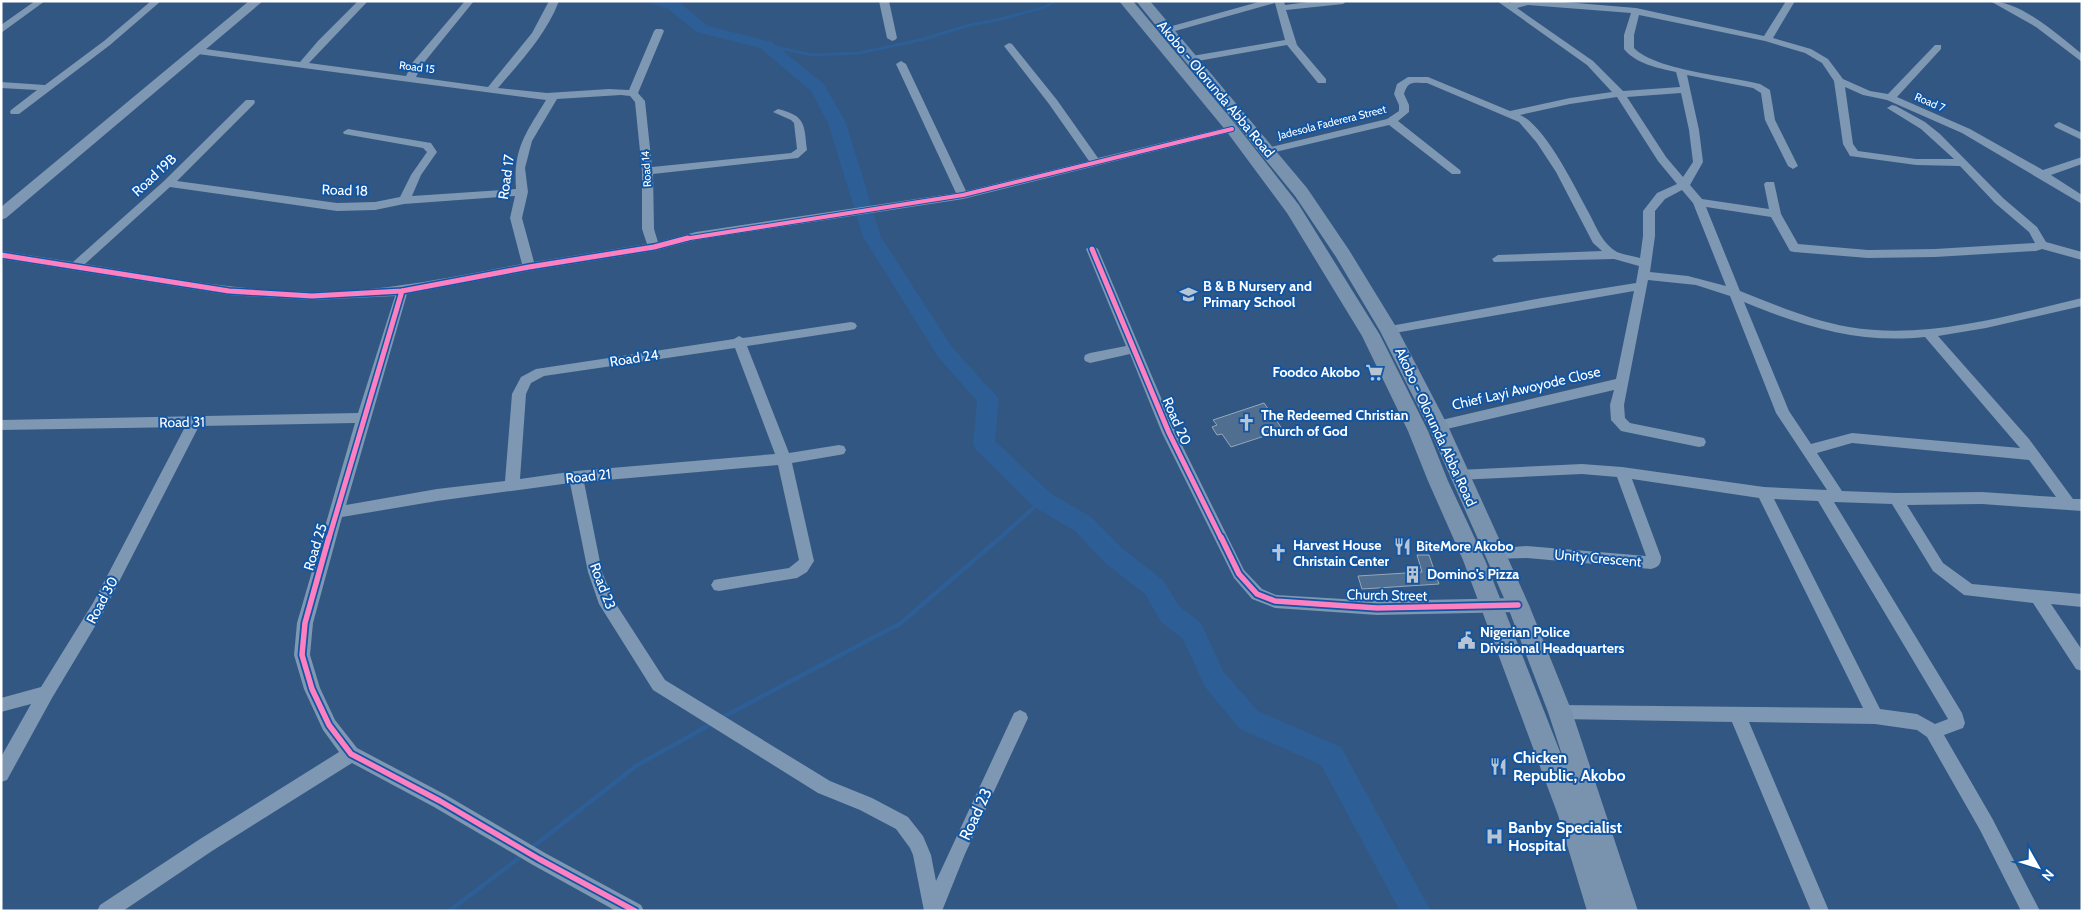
<svg xmlns="http://www.w3.org/2000/svg" width="2083" height="912" font-family="Cabin,sans-serif">
	<style>
		.lines { fill: none; stroke-linecap: round; stroke-linejoin: round }
		.stream-far2 { stroke: #2d5e96; stroke-width: 3 }
		.stream-far1 { stroke: #2d5e96; stroke-width: 4 }
		.stream { stroke: #2d5e96; stroke-width: 4.5 }
		.river { fill: #2d5e96; fill-rule: evenodd }
		.building { fill: #506e8f; stroke: #93a7be }
		.minor { fill: #7e97b2; fill-rule: evenodd }
		.tertiary { fill: #7e97b2; fill-rule: evenodd }
		.secondary { fill: #7992ae; fill-rule: evenodd }
		.cycleway-far2-casing { stroke: #1155a3; stroke-width: 6 }
		.cycleway-far1-casing { stroke: #1155a3; stroke-width: 8 }
		.cycleway-casing { stroke: #1155a3; stroke-width: 9 }
		.cycleway-far2 { stroke: #ff80c0; stroke-width: 4 }
		.cycleway-far1 { stroke: #ff80c0; stroke-width: 5 }
		.cycleway { stroke: #ff80c0; stroke-width: 5.5 }
		.labels { text-anchor: middle; stroke-width: 4; stroke-linejoin: round; paint-order: stroke }
		.far-street-label { font-size: 11px; fill: #fff; stroke: #1155a3 }
		.street-label { font-size: 14px; fill: #fff; stroke: #1155a3 }
		.poi-label { font-size: 14px; font-weight: bold; fill: #fff; stroke: #1155a3; text-anchor: start }
		.near-poi-label { font-size: 16px; font-weight: bold; fill: #fff; stroke: #1155a3; text-anchor: start }
		.near-street-label { font-size: 16px; fill: #fff; stroke: #1155a3 }
	</style>
	<rect width="100%" height="100%" fill="#325782"/>
	<g class="lines">
		<polyline class="stream-far2" points="766,45 812,55 859,53 920,40 966,26 1005,18 1045,7 1055,1"/>
		<polyline class="stream-far1" points="1000,538 1042,500"/>
		<g class="stream">
			<polyline points="721,718 901,623 1001,537"/>
			<polyline points="530,849 636,766 713,723"/>
			<polyline points="449,911 523,855"/>
		</g>
		<polygon class="river" points="649,1 678,1 708,26 772,42 824,84 846,123 881,237 952,347 999,399 995,441 1050,493 1091,517 1123,549 1163,580 1179,606 1201,623 1223,671 1258,711 1341,747 1431,911 1400,911 1321,765 1240,729 1205,687 1183,639 1161,622 1145,594 1105,563 1075,531 1034,507 976,450 973,444 977,401 938,357 863,237 828,123 811,91 760,48 696,32 667,8 651,4"/>
	</g>
	<g class="building">
		<polygon points="1264,403 1283,430 1231,447 1222,434 1217,435 1212,427 1217,425 1213,420"/>
		<polygon points="1417,555 1429,555 1439,584 1362,589 1358,576 1422,572"/>
	</g>
	<g class="lines">
		<g class="minor">
			<polygon points="35,1 45,1 1,33 1,25"/>
			<polygon points="151,1 161,1 110,45 19,114 11,114 10,112 11,110 37,90 1,88 1,82 45,85 104,41"/>
			<path d="M358 1H368L309 63 406 76 413 62 465 1H474L422 65 416 77 488 87 532 33 549 1H559C546 35 521 61 498 88L547 93 609 89 629 90 654 31 656 29H662L664 31 638 93 645 101 652 167 791 153 797 149 794 123 791 120 773 112 778 109C806 116 804 124 807 150L798 158 653 174 654 229 658 242 696 232 956 193 896 64 901 61 906 64 966 191 1089 161 1049 104 1004 46 1009 43 1012 44 1057 100 1098 158 1232 126 1237 129 1236 131 963 199 696 240 654 251 529 271 407 294 346 505 437 489 505 481 512 394 521 377 536 369 734 339 739 336 743 338 851 322 855 323 857 326 855 329 851 330 747 346 789 453 839 445 844 446 846 450 844 454 839 455 792 463 814 561 807 572 797 578 719 591 714 590 711 585 714 580 719 579 789 568 799 560 778 465 584 482 602 572 614 601 665 680 830 781 872 798 908 817 923 836 931 855 936 881 1014 713 1020 710 1026 713 1028 718 965 854 942 911H924L913 855 910 848 896 829 860 810 818 793 653 690 599 604 588 572 570 483 437 501 342 517 313 623 310 655 320 688 335 720 357 748 446 795 545 853 641 905 644 911H616L533 865 434 807 352 763 212 851 123 911H97L100 905 200 839 339 752 323 730 304 689 294 655 297 623 355 423 199 426 103 613 52 698 7 780 1 782V757L31 704 1 712V698L41 687 93 603 185 427 1 430V420L358 413 395 296 312 300 229 295 1 259V251L73 262 164 181 246 100H254L255 102 254 104 177 181 337 203 375 202 400 197 411 175 427 152 423 148 344 134 343 132 348 129 431 143 437 152 421 175 412 196 516 189C513 148 526 133 546 100L198 54 193 51 198 48 300 62 318 41ZM621 95 630 96 635 102 642 171V229L647 244 534 262 522 218 528 192 525 168 532 141 557 99ZM170 187 337 211 375 210 404 204 515 196 510 218 522 264C452 277 383 292 312 292 235 291 160 276 85 264ZM735 348 775 454 576 471 520 479 526 394 531 383 544 376Z"/>
			<polygon points="879,1 889,1 897,38 895,40 892,41 887,38"/>
			<polygon points="1262,1 1284,1 1285,5 1316,1 1347,1 1343,4 1286,10 1297,45 1326,79 1326,83 1318,83 1287,45 1192,62 1187,59 1192,56 1285,40 1275,3 1168,33 1163,30 1165,28"/>
			<path d="M1497 1H1507L1510 3 1512 1H1553L1636 8 1764 36 1786 1H1795L1773 38 1811 49 1828 59 1843 79 1870 91 1888 94 1935 45H1941V49L1897 97 1970 129 2043 170 2082 157V164L2051 175 2082 195V204L1962 133 1887 100 1863 95 1845 87 1853 144 1858 151 1916 159H1954L1921 129 1887 108 1892 105 1896 106 1925 122 1940 134 2003 198 2037 227 2046 242 2082 252V260L2042 249 2036 251 1935 257 1868 258 1794 252 1790 251 1771 217 1706 207 1740 291C1776 305 1810 320 1849 327 1926 340 2007 316 2082 298V306L1986 328 1938 336 2029 439 2073 499H2082V511L1982 504 1907 505 1943 563 1972 584 2082 594V607L2051 604 2082 650V671L2076 669 2033 603 1964 595 1933 571 1892 504 1834 502 1962 713 1965 723 1963 728 1944 735 1992 818 2040 911H2021L1980 830 1927 737 1917 730 1875 724 1749 722 1829 911H1811L1732 722 1560 719 1554 717 1552 712 1554 707 1560 705 1863 708 1759 498 1632 479 1661 557C1661 565 1658 567 1651 569L1527 558 1493 559 1488 557 1486 553 1488 549 1527 546 1646 556 1617 477 1582 474 1458 480 1453 479 1451 475 1453 471 1458 470 1582 464 1622 467 1764 487 1827 490 1776 413 1730 296 1696 285 1648 280 1624 405 1625 418 1630 423 1699 437 1704 438 1706 442 1704 446 1699 447 1621 431 1611 420 1610 405 1614 390 1438 431 1433 430 1431 426 1433 422 1616 379 1634 291 1389 334 1383 330 1385 327 1542 298 1636 283 1639 266 1614 259 1494 262 1492 259 1498 255 1602 251 1593 243 1556 172 1537 143 1519 122 1427 83C1413 83 1408 80 1404 94L1409 105V112L1398 121 1460 170 1461 172 1460 174H1452L1389 125 1267 154 1262 151 1263 149 1387 119 1399 111V105L1394 94 1397 84 1408 77H1428L1510 111 1570 98 1612 92 1587 65ZM1528 5 1631 13 1624 35V49C1636 64 1658 68 1676 72L1680 87 1623 91 1593 61 1517 8ZM1639 15 1765 41 1805 53 1822 63 1834 81 1843 144 1850 156 1916 165 1960 166 1995 203 2029 232 2035 243 1935 249 1868 250 1798 244 1781 214 1774 182H1766L1764 184 1769 209 1702 199 1690 185 1703 162 1699 130 1687 75 1753 88 1761 93 1765 120 1788 166 1793 169 1798 166 1775 120 1770 90 1760 84C1728 76 1655 70 1634 48V35ZM1681 93 1689 130 1693 162 1683 177 1666 157 1627 97ZM1617 97 1658 161 1677 184 1657 193 1643 211V236L1640 258C1633 256 1624 255 1617 252 1603 244 1597 229 1590 215 1576 190 1546 126 1520 115L1570 104ZM1682 190 1693 203 1726 286 1688 276 1650 272 1655 236V211L1665 199ZM1744 302C1805 327 1859 344 1925 337L2020 448 1852 433 1811 444 1789 411ZM1852 443 2029 460 2056 497 1982 492 1896 493 1842 491 1817 453ZM1774 499 1818 501 1948 719 1935 724 1917 714 1880 709Z"/>
			<path d="M1990 1C2021 1 2058 35 2082 54V62L2036 27Z"/>
			<polygon points="2059,122 2082,133 2082,140 2055,127 2054,125"/>
			<polygon points="1092,245 1098,249 1176,433 1244,570 1262,589 1276,595 1377,601 1518,598 1523,600 1526,605 1523,610 1518,612 1377,615 1275,608 1252,599 1234,578 1162,433 1130,354 1090,363 1085,361 1084,358 1085,355 1090,353 1126,346 1086,249"/>
		</g>
		<polygon class="tertiary" points="249,1 263,1 6,218 1,220 1,207"/>
		<polygon class="secondary" points="1119,1 1133,1 1237,126 1299,205 1380,335 1428,431 1448,481 1485,560 1566,767 1548,712 1507,605 1428,426 1380,331 1336,257 1295,196 1136,1 1150,1 1307,188 1349,250 1398,330 1448,426 1529,605 1572,712 1638,911 1587,911 1558,815 1463,560 1428,481 1408,431 1362,336 1287,213 1227,132"/>
		<defs>
			<polyline id="cycleway-far2" points="684,239 963,195 1232,129"/>
			<g id="cycleway-far1">
				<polyline points="1092,249 1169,433 1221,538"/>
				<polyline points="1,255 229,291 312,296 402,291 529,267 654,247 688,238"/>
				<polyline points="329,538 402,291"/>
			</g>
			<g id="cycleway">
				<polyline points="329,537 305,623 302,655 312,689 329,725 351,754 440,801 539,859 635,911"/>
				<polyline points="1221,537 1239,574 1257,594 1275,601 1377,608 1518,605"/>
			</g>
		</defs>
		<use href="#cycleway-far2" class="cycleway-far2-casing"/>
		<use href="#cycleway-far1" class="cycleway-far1-casing"/>
		<use href="#cycleway" class="cycleway-casing"/>
		<use href="#cycleway-far2" class="cycleway-far2"/>
		<use href="#cycleway-far1" class="cycleway-far1"/>
		<use href="#cycleway" class="cycleway"/>
	</g>
	<defs>
		<symbol id="school-bare" viewBox="-9 -9 18 18"><path d="M0-5L7-2L0 1L-7-2ZM-4 1L0 2.5L4 1V4Q0 6-4 4Z" fill="#b7c4d3" stroke="#1155a3" stroke-width="2.5" paint-order="stroke"/></symbol>
		<symbol id="supermarket-bare" viewBox="-9 -9 18 18"><path d="M-6-5.5h2.5l.6 2H6L4.5 2H-2.5L-4.4-4H-6ZM-1.5 3.2a1.3 1.3 0 1 0 .1 0ZM3 3.2a1.3 1.3 0 1 0 .1 0Z" fill="#b7c4d3" stroke="#1155a3" stroke-width="2.5" paint-order="stroke"/></symbol>
		<symbol id="church-bare" viewBox="-9 -9 18 18"><path d="M-1.2-6h2.4v3.5h3.3v2.4h-3.3V6h-2.4V-.1h-3.3v-2.4h3.3Z" fill="#b7c4d3" stroke="#1155a3" stroke-width="2.5" paint-order="stroke"/></symbol>
		<symbol id="restaurant-bare" viewBox="-9 -9 18 18"><path d="M-5-6h1v4h1v-4h1v4h1v-4h1v5L-1.5 .5V6h-2V.5L-5-1ZM5-6V6H3V1.5H1.5Q1.5-4 5-6Z" fill="#b7c4d3" stroke="#1155a3" stroke-width="2.5" paint-order="stroke"/></symbol>
		<symbol id="building-bare" viewBox="-9 -9 18 18"><path d="M-4-6H4V6H1V3H-1V6H-4ZM-2.5-4.3h1.7v1.8h-1.7ZM.8-4.3h1.7v1.8H.8ZM-2.5-1h1.7V.8h-1.7ZM.8-1h1.7V.8H.8Z" fill="#b7c4d3" stroke="#1155a3" stroke-width="2.5" paint-order="stroke"/></symbol>
		<symbol id="civic-bare" viewBox="-9 -9 18 18"><path d="M-.6-6.5H3V-4.5H.6V-3L4-1V1h2V6H-6V1h2V-1L-.6-3ZM-1.2 2.5V6h2.4V2.5Z" fill="#b7c4d3" stroke="#1155a3" stroke-width="2.5" paint-order="stroke"/></symbol>
		<symbol id="hospital-bare" viewBox="-9 -9 18 18"><path d="M-5-5h3v3.5h4V-5h3V5h-3V1.5h-4V5h-3Z" fill="#b7c4d3" stroke="#1155a3" stroke-width="2.5" paint-order="stroke"/></symbol>
	</defs>
	<g fill-rule="evenodd">
		<use href="#school-bare" x="1176" y="282" width="25" height="25"/>
		<use href="#supermarket-bare" x="1362" y="360" width="25" height="25"/>
		<use href="#church-bare" x="1234" y="410" width="25" height="25"/>
		<use href="#restaurant-bare" x="1390" y="534" width="25" height="25"/>
		<use href="#church-bare" x="1266" y="540" width="25" height="25"/>
		<use href="#building-bare" x="1400" y="562" width="25" height="25"/>
		<use href="#civic-bare" x="1454" y="628" width="25" height="25"/>
		<use href="#restaurant-bare" x="1486" y="754" width="25" height="25"/>
		<use href="#hospital-bare" x="1482" y="824" width="25" height="25"/>
	</g>
	<g class="labels">
		<g class="far-street-label">
			<text transform="translate(417 67) rotate(7)" y="4">Road 15</text>
			<text transform="translate(1930 102) rotate(23)" y="4">Road 7</text>
			<text transform="translate(1332 122) rotate(-14)" y="4">Jadesola Faderera Street</text>
			<text transform="translate(646 169) rotate(-94)" y="4">Road 14</text>
		</g>
		<g class="street-label">
			<text transform="translate(1216 89) rotate(50)" y="5">Akobo - Olorunda Abba Road</text>
			<text transform="translate(154 175) rotate(-43)" y="5">Road 19B</text>
			<text transform="translate(506 177) rotate(-82)" y="5">Road 17</text>
			<text transform="translate(345 190) rotate(2)" y="5">Road 18</text>
			<text transform="translate(634 358) rotate(-9)" y="5">Road 24</text>
			<text transform="translate(1526 388) rotate(-13)" y="5">Chief Layi Awoyode Close</text>
			<text transform="translate(1177 421) rotate(66)" y="5">Road 20</text>
			<text transform="translate(182 422) rotate(-1)" y="5">Road 31</text>
			<text transform="translate(1436 427) rotate(65)" y="5">Akobo - Olorunda Abba Road</text>
			<text transform="translate(588 476) rotate(-6)" y="5">Road 21</text>
			<text transform="translate(315 547) rotate(-73)" y="5">Road 25</text>
			<text transform="translate(1598 558) rotate(5)" y="5">Unity Crescent</text>
			<text transform="translate(603 586) rotate(69)" y="5">Road 23</text>
			<text transform="translate(1387 595) rotate(1)" y="5">Church Street</text>
			<text transform="translate(102 600) rotate(-62)" y="5">Road 30</text>
		</g>
		<g class="poi-label">
			<text x="1203" y="291">B &amp; B Nursery and<tspan x="1203" dy="16">Primary School</tspan></text>
			<text x="1360" y="377" text-anchor="end">Foodco Akobo</text>
			<text x="1261" y="420">The Redeemed Christian<tspan x="1261" dy="16">Church of God</tspan></text>
			<text x="1293" y="550">Harvest House<tspan x="1293" dy="16">Christain Center</tspan></text>
			<text x="1416" y="551">BiteMore Akobo</text>
			<text x="1427" y="579">Domino's Pizza</text>
			<text x="1480" y="637">Nigerian Police<tspan x="1480" dy="16">Divisional Headquarters</tspan></text>
		</g>
		<g class="near-poi-label">
			<text x="1513" y="763">Chicken<tspan x="1513" dy="18">Republic, Akobo</tspan></text>
			<text x="1508" y="833">Banby Specialist<tspan x="1508" dy="18">Hospital</tspan></text>
		</g>
		<g class="near-street-label">
			<text transform="translate(975 814) rotate(-65)" y="6">Road 23</text>
		</g>
	</g>
	<rect width="2083" height="912" fill="none" stroke="#ffffff" stroke-width="5"/>
	<g transform="translate(2038 867) rotate(129)" stroke="#1155a3" stroke-width="4" paint-order="stroke">
	<path d="M0-4L9 19L0 12L-9 19Z" fill="#ffffff"/>
	<text y="-8" font-size="14" font-weight="bold" text-anchor="middle" fill="#ffffff">N</text>
	</g>
</svg>
